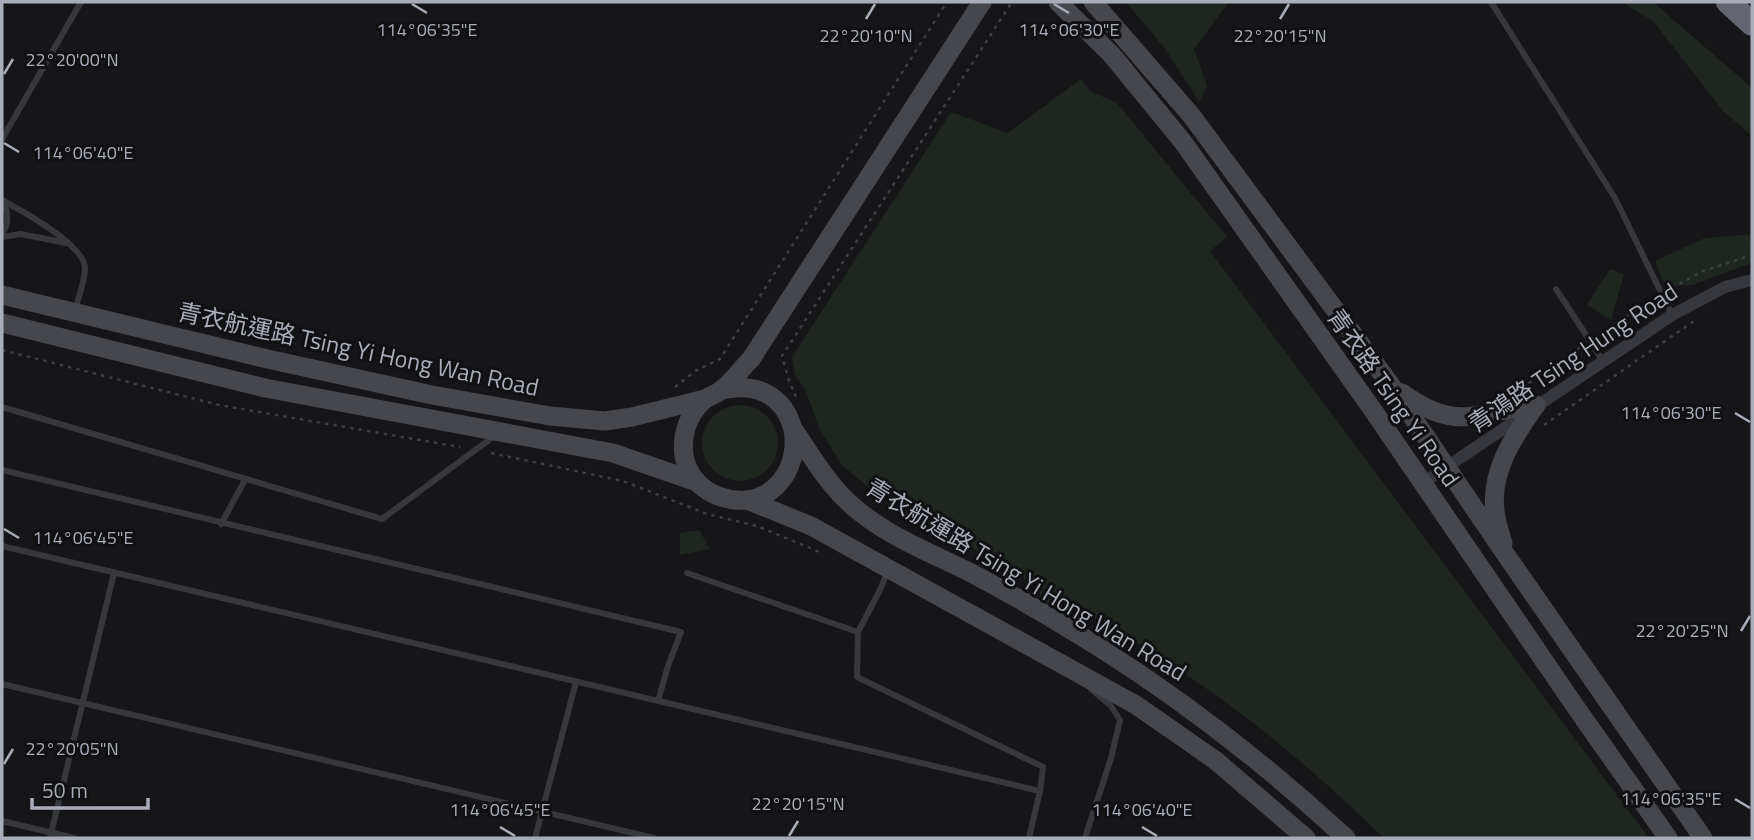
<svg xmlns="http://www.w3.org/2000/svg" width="1754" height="840" font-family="'Titillium Web','Noto Sans TC',sans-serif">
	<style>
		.green { fill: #1e261f }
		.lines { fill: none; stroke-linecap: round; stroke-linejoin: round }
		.path { stroke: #3d3f44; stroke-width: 2.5; stroke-dasharray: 3.5 5; stroke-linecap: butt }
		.lane { stroke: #37383d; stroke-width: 6 }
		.street { stroke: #37383d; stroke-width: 12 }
		.secondary { stroke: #45474d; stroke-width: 19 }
		.highway { stroke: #63666e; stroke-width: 24 }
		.ticks { fill: none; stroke: #a8adb8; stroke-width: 2.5 }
		.labels { text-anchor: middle; stroke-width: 6; stroke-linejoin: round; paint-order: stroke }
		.street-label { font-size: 24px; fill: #a8adb8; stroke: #111113 }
		.ticks-label { font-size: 18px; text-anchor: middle; fill: #a8adb8; stroke: #111113; stroke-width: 6; stroke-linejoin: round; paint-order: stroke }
	</style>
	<rect width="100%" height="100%" fill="#161618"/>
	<g class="green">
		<polygon points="1126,2 1229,2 1194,49 1207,86 1199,102 1166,50"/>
		<polygon points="1622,2 1653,2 1752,88 1752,136 1723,111 1653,21"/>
		<path d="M1081 79 1090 91 1117 103 1227 237 1210 251 1649 838H1384C1331 787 1275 737 1214 694 1165 659 1113 628 1060 598V609L1040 601V590H1045L976 550 923 526 890 506 841 464 820 430 805 389 795 375 792 357 951 112 1008 133Z"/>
		<polygon points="1752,234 1752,263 1692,285 1665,286 1655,261 1705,238"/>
		<polygon points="1610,269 1624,274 1611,320 1587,305"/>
		<circle cx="740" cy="443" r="38"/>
		<polygon points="699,530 710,549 680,555 680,533"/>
	</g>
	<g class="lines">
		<g class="path">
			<polyline points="1672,288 1703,271 1752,255"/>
			<polyline points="1599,335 1654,298"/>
			<polyline points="2,350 219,405 460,447"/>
			<polyline points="675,387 695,371 720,359 947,2"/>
			<polyline points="1513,390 1526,385 1581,347"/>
			<polyline points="796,397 789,381 782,356 1012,2"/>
			<polyline points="1544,425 1694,321"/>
			<polyline points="491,453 623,481 707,514 757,526 822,553"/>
		</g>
		<g class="lane">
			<polyline points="1491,2 1615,198 1672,315"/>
			<polyline points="2,139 81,2"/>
			<path d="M2 200C22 211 84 244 85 268 85 282 78 297 75 311"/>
			<path d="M2 202C9 212 9 224 2 234"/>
			<polyline points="2,237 21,234 66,243"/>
			<polyline points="1556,289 1603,361"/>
			<polyline points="2,407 382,519 493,437"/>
			<polyline points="2,470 681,632 668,666 658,701"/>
			<polyline points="221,524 245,480"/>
			<polyline points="2,546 1040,791 1029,838"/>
			<polyline points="687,573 858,632 880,590 888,570"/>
			<polyline points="858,632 857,677 1043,767 1040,791"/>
			<polyline points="2,684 654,838"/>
			<polyline points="2,821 74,838"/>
			<polyline points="50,838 114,573"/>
			<polyline points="535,838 576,682"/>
			<polyline points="1085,838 1111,758 1120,720 1111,706 1091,689"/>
		</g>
		<polyline class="street" points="1423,483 1672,315 1725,287 1752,280"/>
		<g class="secondary">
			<polyline points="1058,2 1111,54 1183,142 1377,416 1577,709 1668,838"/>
			<polyline points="1093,2 1191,115 1390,384 1506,555 1703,838"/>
			<polyline points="2,295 272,360 432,395 550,416 605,421 632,417 705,399"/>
			<polyline points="2,323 265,388 613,453 697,482"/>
			<path d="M721 390C733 388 746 386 758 390 813 409 802 493 747 500 729 502 710 495 698 483 675 459 681 422 703 401 708 396 716 395 721 390 732 382 741 369 751 359L982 2"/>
			<path d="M1402 393C1458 433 1475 412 1536 405"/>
			<path d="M794 430C810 454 825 479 845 499 880 534 930 552 973 574 1015 596 1057 621 1097 646 1186 702 1269 767 1346 838"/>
			<polyline points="747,500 811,526 1136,705 1215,760 1306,838"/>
			<path d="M1503 543C1500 533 1496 522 1495 511 1490 471 1514 436 1536 405"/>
		</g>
		<polyline class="highway" points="1728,2 1752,24"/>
	</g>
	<path class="ticks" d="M412 4 427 13M1054 4 1069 13M866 19 875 4M1280 19 1289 4M4 74 13 59M4 143 19 152M1735 413 1750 422M4 529 19 538M1741 631 1750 616M4 764 13 749M1735 799 1750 808M500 827 515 836M1142 827 1157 836M789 836 798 821"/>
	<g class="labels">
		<g class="street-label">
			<text transform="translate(358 350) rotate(12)" y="8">青衣航運路 Tsing Yi Hong Wan Road</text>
			<text transform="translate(1573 358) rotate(-34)" y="8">青鴻路 Tsing Hung Road</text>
			<text transform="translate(1393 398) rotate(55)" y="8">青衣路 Tsing Yi Road</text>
			<text transform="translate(1026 580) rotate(31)" y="8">青衣航運路 Tsing Yi Hong Wan Road</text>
		</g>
	</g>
	<g class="ticks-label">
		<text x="427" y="36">114°06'35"E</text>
		<text x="1069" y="36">114°06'30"E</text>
		<text x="866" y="42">22°20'10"N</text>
		<text x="1280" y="42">22°20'15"N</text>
		<text x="72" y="66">22°20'00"N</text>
		<text x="83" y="159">114°06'40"E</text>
		<text x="1671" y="419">114°06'30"E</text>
		<text x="83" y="544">114°06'45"E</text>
		<text x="1682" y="637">22°20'25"N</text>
		<text x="72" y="755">22°20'05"N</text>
		<text x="1671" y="805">114°06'35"E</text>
		<text x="798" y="810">22°20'15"N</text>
		<text x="500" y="816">114°06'45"E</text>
		<text x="1142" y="816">114°06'40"E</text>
	</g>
	<rect width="1754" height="840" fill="none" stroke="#a8adb8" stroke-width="7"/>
	<path d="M32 798v10h116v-10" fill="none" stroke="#a8adb8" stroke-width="3.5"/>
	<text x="42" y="798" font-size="21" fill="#a8adb8" stroke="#111113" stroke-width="5" paint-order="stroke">50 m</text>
</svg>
